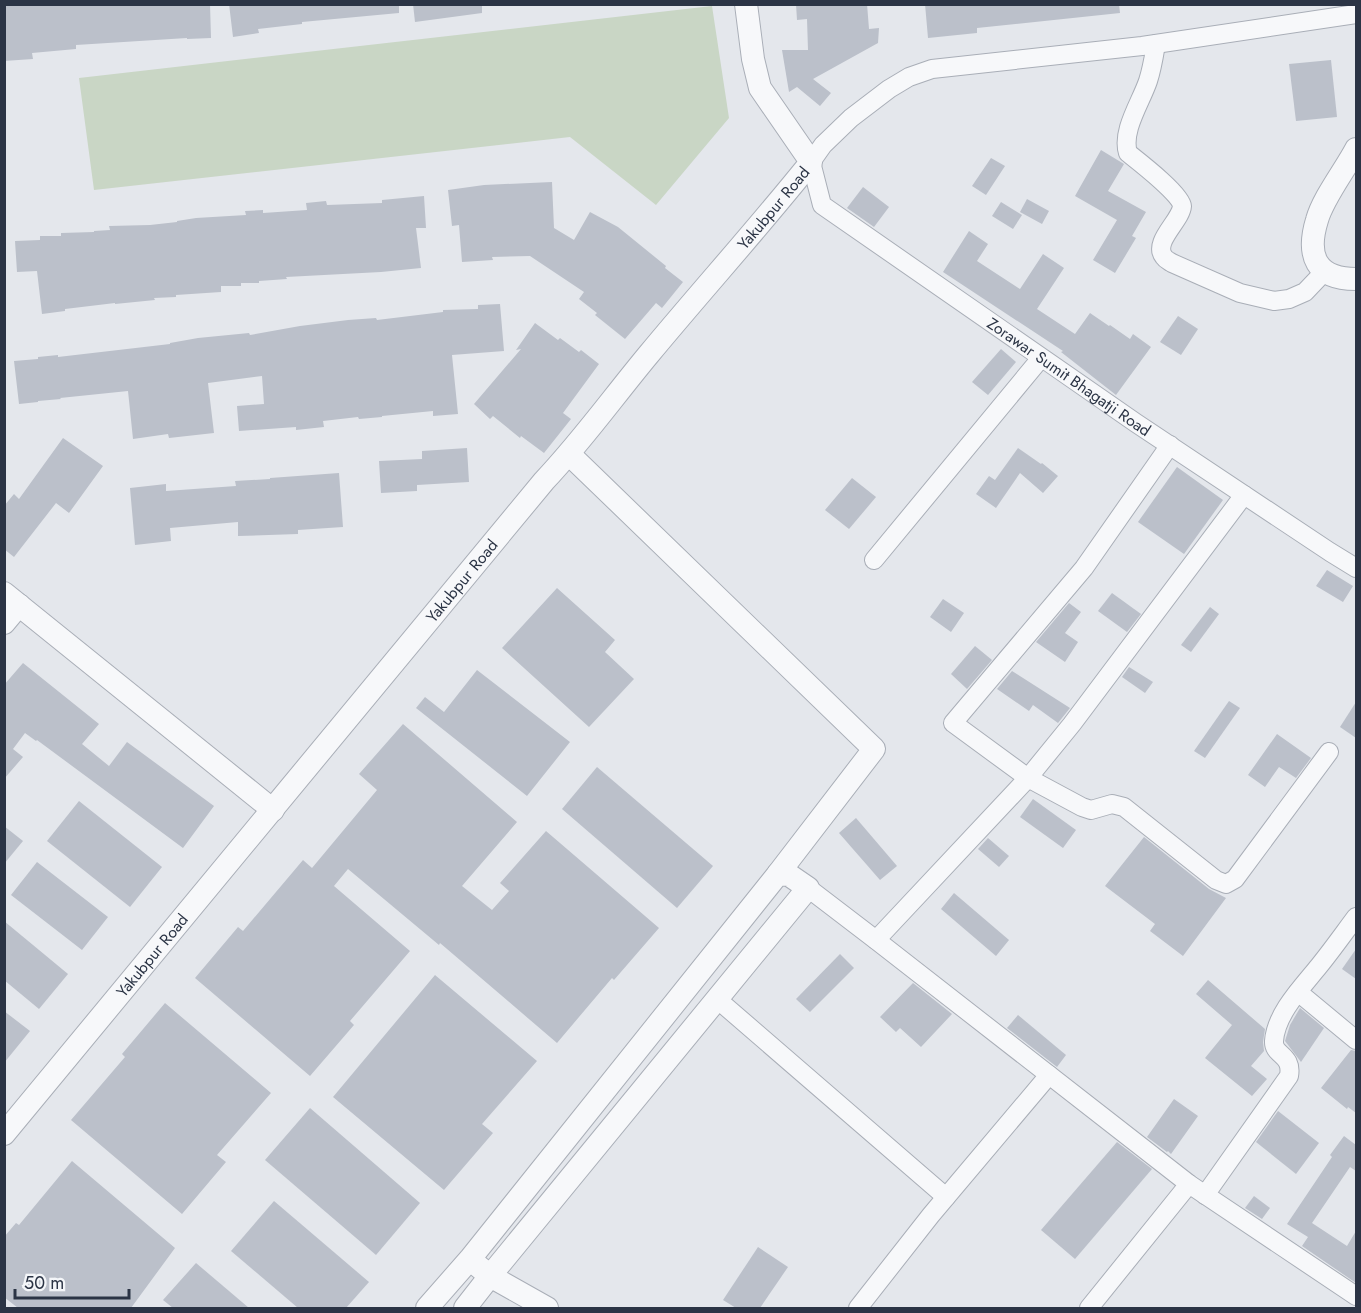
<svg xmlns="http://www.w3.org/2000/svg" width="1361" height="1313" font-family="Jost,sans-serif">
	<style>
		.green { fill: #c9d6c5 }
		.building { fill: #bbc0ca }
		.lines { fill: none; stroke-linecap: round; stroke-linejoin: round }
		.minor-casing { stroke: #a9aeb7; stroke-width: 20 }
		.tertiary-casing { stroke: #a9aeb7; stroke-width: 24 }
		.minor { stroke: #f7f8fa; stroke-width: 18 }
		.tertiary { stroke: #f7f8fa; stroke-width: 22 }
		.labels { text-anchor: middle; stroke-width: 4.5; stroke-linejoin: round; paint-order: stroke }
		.street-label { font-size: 16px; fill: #2b3445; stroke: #f4f6f9 }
	</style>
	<rect width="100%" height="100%" fill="#e4e7ec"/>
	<polygon class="green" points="712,6 729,118 656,205 570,137 94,190 79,78"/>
	<g class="building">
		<polygon points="4,4 210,4 211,38 187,39 187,38 76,45 76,49 32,53 33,59 4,61"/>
		<polygon points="229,4 399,4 399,13 302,22 302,24 258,29 259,33 233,37"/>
		<polygon points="413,4 482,4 482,13 415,22"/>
		<polygon points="796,4 867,4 869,29 879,28 878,43 813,79 831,93 820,106 797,87 789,92 782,50 808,50 807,19 797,20"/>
		<polygon points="925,4 1119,4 1120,13 977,28 977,33 928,38"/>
		<polygon points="1331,60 1337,117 1296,121 1289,64"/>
		<polygon points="1101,150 1124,164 1108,191 1146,212 1132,236 1136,238 1115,273 1093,260 1117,220 1075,196"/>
		<polygon points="991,158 1005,166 986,195 972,186"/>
		<polygon points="552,182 554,228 574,240 590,212 618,227 666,266 665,268 683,282 662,308 656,303 625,339 595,315 597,313 579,299 584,292 530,256 492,257 493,260 462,262 459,225 452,226 448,190 484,185"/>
		<polygon points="863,187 889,207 874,227 847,208"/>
		<polygon points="424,196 426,228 416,228 421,268 381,272 286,277 287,279 259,281 259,283 241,283 241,286 221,286 221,292 176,295 176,297 154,298 155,300 115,304 115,303 65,309 65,311 42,314 37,271 17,272 15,241 40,240 40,236 61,236 61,233 94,232 94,231 110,230 109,226 150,225 177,222 177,221 196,218 246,215 245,211 263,210 263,213 307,210 306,203 326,201 327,205 382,203 382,200"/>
		<polygon points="1027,199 1049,211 1042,224 1020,212"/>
		<polygon points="1001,202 1022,215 1013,229 992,216"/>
		<polygon points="969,231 988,244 977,261 1020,289 1043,254 1064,268 1037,309 1075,334 1090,313 1109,326 1110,325 1130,339 1133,334 1151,347 1116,395 1061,352 1063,351 943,272"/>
		<polygon points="500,304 504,351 452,355 458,414 433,416 433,411 382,416 382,417 359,419 358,417 323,421 324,427 296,430 296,427 239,431 237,406 264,404 262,376 208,383 214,433 169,438 168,434 133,439 128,391 60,398 61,399 38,401 38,402 19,404 14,361 38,359 38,357 58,355 58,357 170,344 170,343 198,338 249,333 250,335 300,326 348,320 376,318 377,320 443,312 443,310 478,309 478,305"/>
		<polygon points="1178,316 1198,329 1181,355 1160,342"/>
		<polygon points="535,323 558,340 560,338 579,352 581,350 599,364 563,413 571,419 544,453 521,436 520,438 493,416 490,419 474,404 521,349 516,350"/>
		<polygon points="1001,349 1016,362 988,395 972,382"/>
		<polygon points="63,438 103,466 69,513 56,503 14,557 4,549 4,506 14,494 19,499"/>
		<polygon points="467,448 469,482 417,485 417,491 381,493 379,461 422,459 422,451"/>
		<polygon points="1018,448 1041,464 1042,463 1058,476 1043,493 1020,473 996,508 976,494 989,476 995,480"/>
		<polygon points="1177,467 1223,500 1184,554 1138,522"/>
		<polygon points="339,473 343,527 298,530 298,534 238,536 238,522 170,528 171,541 135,545 130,488 166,484 166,491 236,486 235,481 270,479 270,478"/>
		<polygon points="852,478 876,497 849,529 825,510"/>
		<polygon points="1327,570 1353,586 1343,602 1316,586"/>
		<polygon points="557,588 615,640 605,652 634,679 589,727 502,648"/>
		<polygon points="1112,593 1141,614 1127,632 1098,611"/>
		<polygon points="943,599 964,613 951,632 930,617"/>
		<polygon points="1069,603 1081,612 1065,633 1078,642 1065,662 1036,642"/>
		<polygon points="1210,607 1219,614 1191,652 1181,645"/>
		<polygon points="975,646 992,660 967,689 951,674"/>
		<polygon points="23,663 99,724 82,744 109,766 127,742 214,806 183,848 37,740 36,741 25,733 13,749 23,757 4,779 4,685"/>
		<polygon points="1129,667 1153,682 1145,693 1122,677"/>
		<polygon points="477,670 570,742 527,796 416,708 425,697 444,712"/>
		<polygon points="1012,671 1070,708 1058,723 1033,705 1029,711 997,689"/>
		<polygon points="1229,701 1240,708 1205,758 1194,751"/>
		<polygon points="1356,702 1356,738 1340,727"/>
		<polygon points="403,724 517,822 462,886 492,910 509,891 500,883 546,831 659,928 614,980 612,978 557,1043 440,943 439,945 348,869 334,886 410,951 350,1021 354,1025 310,1076 195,978 238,927 243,931 303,860 312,868 377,790 359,774"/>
		<polygon points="1277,734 1311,758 1296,778 1279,767 1265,787 1248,775"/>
		<polygon points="597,767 713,866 677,908 562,809"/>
		<polygon points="1033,799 1076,830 1063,848 1020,817"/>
		<polygon points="79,801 162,867 130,907 47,841"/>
		<polygon points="856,818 897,866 880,880 839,833"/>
		<polygon points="4,826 23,841 4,864"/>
		<polygon points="1144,837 1209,889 1226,898 1183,956 1150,931 1155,924 1105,886"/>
		<polygon points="988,838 1009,856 999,867 978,849"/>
		<polygon points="37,862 108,917 82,950 11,895"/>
		<polygon points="954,893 1009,940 996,956 941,909"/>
		<polygon points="4,921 68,974 39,1009 4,980"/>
		<polygon points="1356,949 1356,979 1342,969"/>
		<polygon points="840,954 854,968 810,1012 796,999"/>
		<polygon points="435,975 537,1061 482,1124 493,1133 444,1190 333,1097"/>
		<polygon points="1208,980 1265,1029 1263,1042 1264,1051 1251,1066 1267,1079 1252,1096 1205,1058 1232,1025 1196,994"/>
		<polygon points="913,983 952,1014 921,1047 900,1028 896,1032 880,1017"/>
		<polygon points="165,1003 271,1093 217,1155 226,1162 182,1214 71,1120 125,1057 122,1054"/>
		<polygon points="1300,1008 1324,1028 1301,1062 1285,1041 1290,1025"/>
		<polygon points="4,1011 30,1031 4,1063"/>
		<polygon points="1018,1015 1066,1055 1057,1067 1007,1028"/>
		<polygon points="1351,1050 1356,1051 1356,1113 1348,1107 1347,1109 1321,1088"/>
		<polygon points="1174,1099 1198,1116 1171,1154 1168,1151 1167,1152 1147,1137"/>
		<polygon points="310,1108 420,1203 376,1255 265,1160"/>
		<polygon points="1278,1111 1319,1143 1296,1174 1256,1142"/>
		<polygon points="1344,1136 1356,1145 1356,1171 1350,1167 1312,1223 1347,1246 1356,1231 1356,1283 1302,1246 1308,1237 1287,1224 1332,1157 1330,1155"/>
		<polygon points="1117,1142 1152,1169 1075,1259 1041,1230"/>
		<polygon points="72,1161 175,1248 131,1308 18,1308 4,1297 4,1237 16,1223 19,1225"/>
		<polygon points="1254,1196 1270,1208 1262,1219 1245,1208"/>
		<polygon points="274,1201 369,1282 346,1308 298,1308 231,1251"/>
		<polygon points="758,1247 788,1267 760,1308 736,1308 723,1300"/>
		<polygon points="196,1263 249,1308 173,1308 163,1300"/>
	</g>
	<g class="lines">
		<defs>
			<g id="minor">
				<path id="s1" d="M1356 14 1142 46 932 69 909 77 889 89 851 118 823 145 811 162 822 205 1136 423 1330 552 1356 568"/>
				<path d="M1156 44C1154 56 1152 69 1148 81 1141 102 1121 131 1128 153 1138 161 1182 195 1182 206 1181 221 1152 242 1164 257 1166 260 1169 261 1172 263L1240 293 1274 301 1289 299 1305 292 1325 271"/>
				<polyline points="1170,445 1084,568 953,723 1028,778 1082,807 1091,810 1112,804 1124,807 1216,880 1226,884 1235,879 1329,752"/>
				<polyline points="874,560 1041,358"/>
				<polyline points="808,888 876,940 1189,1184 1356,1296"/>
				<polyline points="876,940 1028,778 1072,724 1244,495"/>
				<polyline points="1298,992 1356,1040"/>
				<polyline points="717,999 946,1197"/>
				<path d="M1205 1195 1289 1076C1293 1054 1273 1056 1274 1041 1276 1013 1303 986 1319 966 1332 950 1344 933 1356 917"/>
				<polyline points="858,1308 931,1215 1049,1075"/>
				<polyline points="1089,1308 1189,1184"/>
			</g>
			<g id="tertiary">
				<path d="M1356 149C1345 170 1323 198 1317 220 1306 256 1316 279 1356 279"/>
				<polyline points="569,454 874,749 778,874"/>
				<polyline points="4,593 273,810"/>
				<polyline points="4,623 19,605"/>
				<path id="s2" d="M4 1134 544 481C582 441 614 396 649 354 702 290 759 227 811 162L760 88 753 59 746 4"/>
				<polyline points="478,1266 490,1276 547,1308"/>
				<polyline points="427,1308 470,1259 778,874 789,875 808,888 490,1276 465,1308"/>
			</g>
		</defs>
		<use href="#minor" class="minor-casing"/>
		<use href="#tertiary" class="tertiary-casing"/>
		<use href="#minor" class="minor"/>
		<use href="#tertiary" class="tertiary"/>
	</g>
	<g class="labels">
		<g class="street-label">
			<text dy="6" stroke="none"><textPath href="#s2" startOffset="1204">Yakubpur Road</textPath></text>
			<text dy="6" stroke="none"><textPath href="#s1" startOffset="928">Zorawar Sumit Bhagatji Road</textPath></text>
			<text dy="6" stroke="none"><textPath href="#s2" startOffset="718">Yakubpur Road</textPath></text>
			<text dy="6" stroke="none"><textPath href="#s2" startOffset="232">Yakubpur Road</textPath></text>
		</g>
	</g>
	<rect width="1361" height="1313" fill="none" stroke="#2b3445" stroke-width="12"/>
	<path d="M15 1289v9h114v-9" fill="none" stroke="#2b3445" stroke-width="3"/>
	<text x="24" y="1289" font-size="18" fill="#2b3445" stroke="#f4f6f9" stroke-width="4.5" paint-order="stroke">50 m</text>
</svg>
